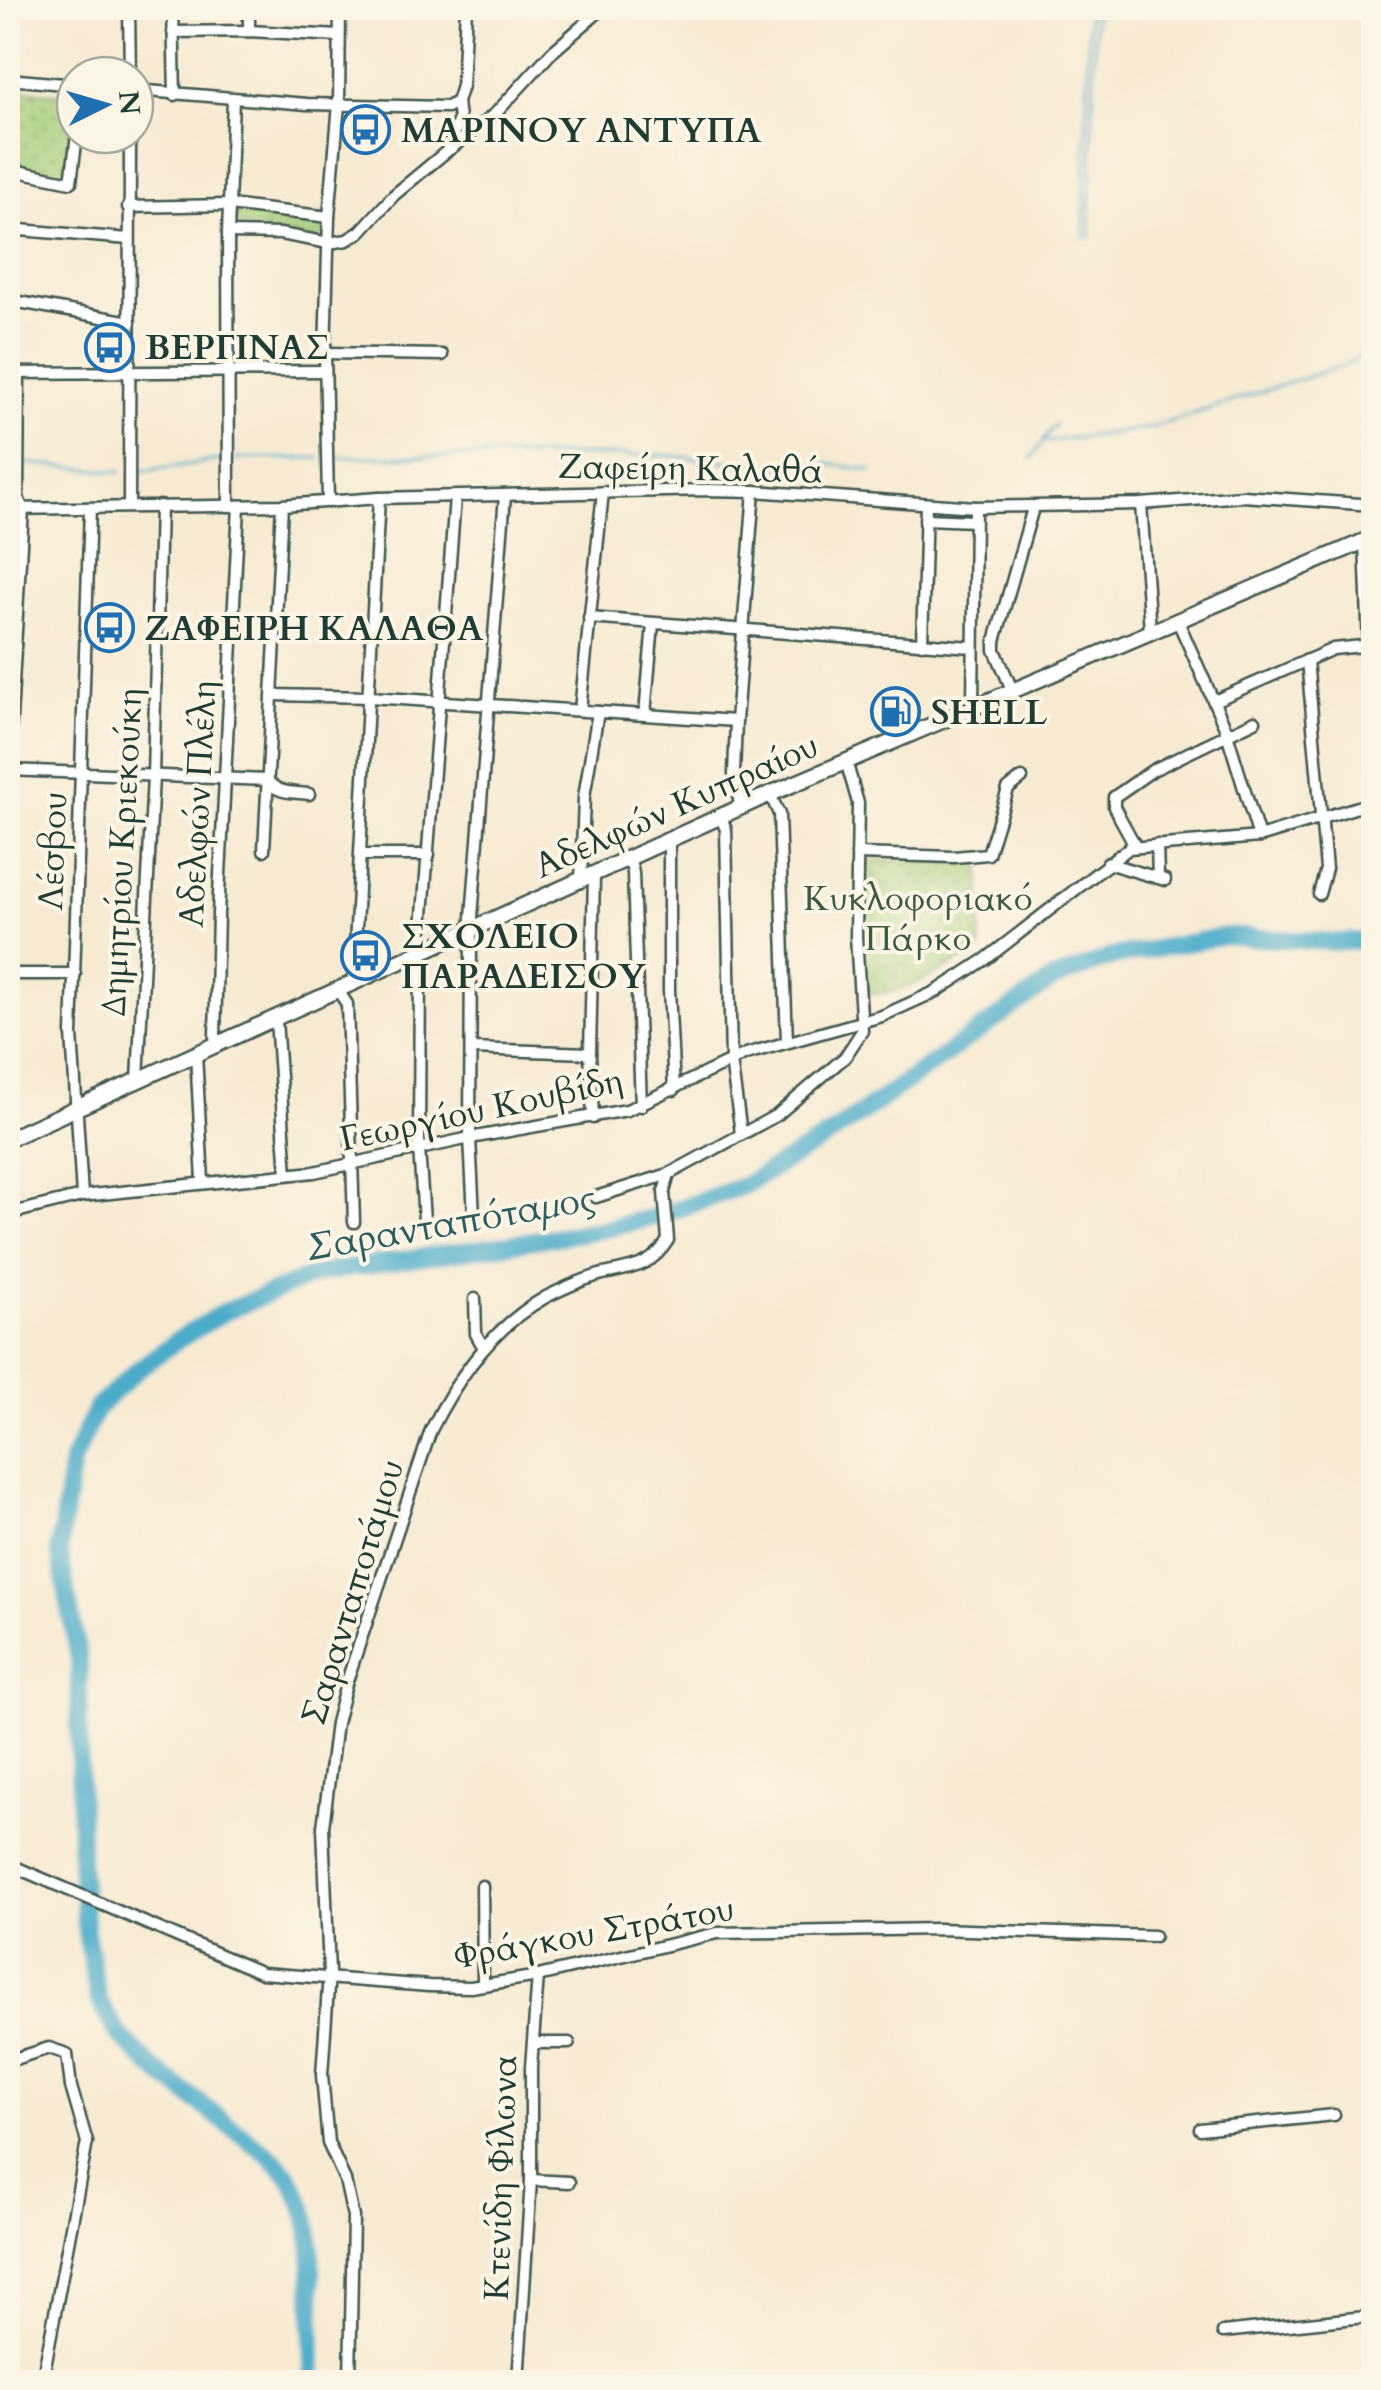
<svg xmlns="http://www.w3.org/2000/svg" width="1381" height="2390" font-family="Cardo,serif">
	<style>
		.park { fill: url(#park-dots); stroke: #628657; stroke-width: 2.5 }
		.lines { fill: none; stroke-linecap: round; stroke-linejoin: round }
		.stream { stroke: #4bacca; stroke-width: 2.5 }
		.river { stroke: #4bacca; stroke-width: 18 }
		.minor-casing { stroke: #3f574c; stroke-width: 15 }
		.major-casing { stroke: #3f574c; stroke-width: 19 }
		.minor { stroke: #fff; stroke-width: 10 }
		.major { stroke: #fff; stroke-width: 14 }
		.labels { text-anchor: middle; stroke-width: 8; stroke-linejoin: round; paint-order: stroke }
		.poi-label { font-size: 35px; font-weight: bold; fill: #1f3d34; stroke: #fcf5e5; text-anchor: start }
		.street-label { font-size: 35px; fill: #1f3d34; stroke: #fcf5e5 }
		.park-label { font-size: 35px; fill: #3a5a42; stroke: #fcf5e5 }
		.water-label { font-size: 38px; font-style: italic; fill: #2c5e61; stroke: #fcf5e5 }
	</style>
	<defs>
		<pattern id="park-dots" width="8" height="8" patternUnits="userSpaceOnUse" patternTransform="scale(2.5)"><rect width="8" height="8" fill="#a4ce7a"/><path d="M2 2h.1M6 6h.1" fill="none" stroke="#85a865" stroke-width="1.8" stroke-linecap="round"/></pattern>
	</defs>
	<rect width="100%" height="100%" fill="#fcf5e5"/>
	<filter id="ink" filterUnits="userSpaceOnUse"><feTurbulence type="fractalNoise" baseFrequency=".01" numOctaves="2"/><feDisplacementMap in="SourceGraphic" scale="20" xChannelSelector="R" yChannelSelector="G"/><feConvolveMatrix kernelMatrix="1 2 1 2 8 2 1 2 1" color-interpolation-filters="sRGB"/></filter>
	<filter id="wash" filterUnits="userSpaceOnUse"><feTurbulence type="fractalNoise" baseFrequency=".0048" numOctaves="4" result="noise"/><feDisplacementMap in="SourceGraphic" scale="40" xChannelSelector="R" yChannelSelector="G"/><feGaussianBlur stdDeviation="2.25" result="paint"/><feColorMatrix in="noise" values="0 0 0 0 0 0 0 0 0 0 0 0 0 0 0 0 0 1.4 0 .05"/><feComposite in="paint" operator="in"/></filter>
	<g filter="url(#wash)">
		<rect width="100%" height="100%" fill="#f7ead3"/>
		<g class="park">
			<polygon points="8,89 74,95 66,174 8,166"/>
			<polygon points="233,213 324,217 323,242 237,225"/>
			<path d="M871 860 981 863 980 948C955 965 900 997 870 993L863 982 862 868Z"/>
		</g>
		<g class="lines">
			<g class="stream">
				<polyline points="1084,237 1089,8"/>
				<polyline points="1090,238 1095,8"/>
				<polyline points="1044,442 1150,428 1344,365 1374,348"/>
				<polyline points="336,457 664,455 771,466 827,464 872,470"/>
				<polyline points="236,459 320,458"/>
				<polyline points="1031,459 1055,424"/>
				<polyline points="8,461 9,461"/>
				<polyline points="23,463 121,472"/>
				<polyline points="136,472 221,460"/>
			</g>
			<polyline class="river" points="313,2382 312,2250 306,2211 290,2177 271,2157 153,2068 118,2034 98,1999 86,1932 80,1864 79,1660 59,1550 72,1462 96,1409 138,1369 178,1340 224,1312 319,1273 600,1230 658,1216 743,1186 830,1135 1052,980 1112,957 1225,936 1334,942 1374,941"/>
		</g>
	</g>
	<g filter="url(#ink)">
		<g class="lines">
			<defs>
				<g id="minor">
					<polyline points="129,8 130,75"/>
					<polyline points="173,8 175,95"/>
					<polyline points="249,8 249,31"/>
					<polyline points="173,32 249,31 339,36"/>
					<polyline points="8,79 75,85"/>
					<polyline points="135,90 307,104 447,107 457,102 462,86 466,8"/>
					<polyline points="450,149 496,113 551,53 603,8"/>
					<polyline points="8,169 71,182 77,135"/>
					<polyline points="128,207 229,205 329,217"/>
					<polyline points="8,229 129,239"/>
					<polyline points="228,233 280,234 329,243 347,240 360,232 394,195 447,151 459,119 457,102"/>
					<polyline points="8,300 130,322"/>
					<polyline points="325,353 442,355"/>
					<polyline points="8,373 325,371"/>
					<polyline points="8,429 15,446"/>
					<polyline points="328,502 325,353 329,217 339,104 340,8"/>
					<polyline points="1141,504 1150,631"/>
					<polyline points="229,506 228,233 233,99"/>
					<polyline points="129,507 130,135"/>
					<polyline points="8,509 282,505 379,498 707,490 754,491 975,507 1141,504 1243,496 1374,505"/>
					<polyline points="925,519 974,521"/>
					<polyline points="1365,541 1374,783"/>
					<polyline points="589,618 972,647"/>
					<polyline points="1177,619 1225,727 1259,837"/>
					<polyline points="922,644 926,504"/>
					<polyline points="1307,660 1326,869 1319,894"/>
					<polyline points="1013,692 995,650 995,641 1033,508"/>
					<polyline points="273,695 370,697 736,721"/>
					<polyline points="1214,701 1333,649 1372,645"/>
					<polyline points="973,709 975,507"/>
					<polyline points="580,710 603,492"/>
					<polyline points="645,714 653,624"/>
					<polyline points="8,770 23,509 18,498 19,372"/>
					<path d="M8 770 267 780C277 794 293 792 309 794"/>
					<polyline points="770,794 779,814 787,1042"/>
					<polyline points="741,809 734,774 736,721 754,491"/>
					<polyline points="721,817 726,830 731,1061 741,1133"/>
					<polyline points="669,841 669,990 674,1090"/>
					<polyline points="1157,845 1158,877"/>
					<polyline points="1136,847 1114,807 1114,797 1153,770 1255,721"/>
					<polyline points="264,850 282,505"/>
					<polyline points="857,854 954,857 988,854 1008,789 1022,778"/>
					<polyline points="361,855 429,855"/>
					<polyline points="630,860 633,873 641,1106"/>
					<polyline points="1107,863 1165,880"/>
					<polyline points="581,882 584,797 598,712"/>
					<polyline points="1373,898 1374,836"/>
					<polyline points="8,974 75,974"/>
					<polyline points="353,983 379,498"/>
					<polyline points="339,992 347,1004 354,1222"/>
					<polyline points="276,1020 287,1174"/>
					<polyline points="219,1044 215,1037 218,914 239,506"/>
					<polyline points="471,1049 590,1053"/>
					<polyline points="196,1054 203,1181"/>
					<polyline points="138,1080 153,776 160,506"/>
					<polyline points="593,1118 590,1053 594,876"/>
					<polyline points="82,1196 72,1034 90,508"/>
					<polyline points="596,1197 669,1174"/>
					<polyline points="8,1214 82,1196 314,1172 470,1138 627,1110 746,1054 882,1016 937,991 986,959 1129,848 1259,837 1374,802"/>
					<polyline points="474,1216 470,1138 471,930 505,495"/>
					<polyline points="424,1220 419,1149 420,954 455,497"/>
					<polyline points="475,1299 476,1334 484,1348"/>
					<polyline points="8,1864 262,1973 429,1986 471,1987 538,1976 717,1933 938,1929 1154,1936"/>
					<polyline points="482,1886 483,1984"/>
					<polyline points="533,2043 569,2043"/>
					<polyline points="8,2061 49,2048 67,2054 71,2087 87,2142 42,2382"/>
					<polyline points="1200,2129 1334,2115"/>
					<polyline points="531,2180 569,2182"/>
					<polyline points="1223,2332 1374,2316"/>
					<path d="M350 2382 353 2217 345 2180 328 2143 322 2075 329 1973 323 1827 336 1723 346 1684 431 1430C457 1378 494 1326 546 1297 564 1288 583 1279 603 1274 631 1268 652 1267 668 1240L664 1192 669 1174 777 1115 845 1057 862 1031 856 936 858 803 846 761"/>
					<polyline points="518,2382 531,2180 531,2067 538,1976"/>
				</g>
				<polyline id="major" points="8,1139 770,794 1374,537"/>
			</defs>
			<use href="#minor" class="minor-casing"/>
			<use href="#major" class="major-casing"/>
			<use href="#minor" class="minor"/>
			<use href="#major" class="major"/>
		</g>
	</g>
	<defs>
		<symbol id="bus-ring" viewBox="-11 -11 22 22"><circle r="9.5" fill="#fcf5e5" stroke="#1f6fb2" stroke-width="1.5"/><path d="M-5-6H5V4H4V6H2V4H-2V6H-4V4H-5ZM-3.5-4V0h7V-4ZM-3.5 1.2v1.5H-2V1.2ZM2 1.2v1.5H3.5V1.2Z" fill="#1f6fb2"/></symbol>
		<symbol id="fuel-ring" viewBox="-11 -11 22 22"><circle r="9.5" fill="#fcf5e5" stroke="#1f6fb2" stroke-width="1.5"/><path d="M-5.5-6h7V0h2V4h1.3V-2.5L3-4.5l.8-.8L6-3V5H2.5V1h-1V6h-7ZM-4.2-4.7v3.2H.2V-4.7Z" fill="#1f6fb2"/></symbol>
	</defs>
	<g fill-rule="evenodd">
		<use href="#bus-ring" x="338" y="102" width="55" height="55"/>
		<use href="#bus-ring" x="82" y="320" width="55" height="55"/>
		<use href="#bus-ring" x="82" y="600" width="55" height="55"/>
		<use href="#fuel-ring" x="868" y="684" width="55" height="55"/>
		<use href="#bus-ring" x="338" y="928" width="55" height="55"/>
	</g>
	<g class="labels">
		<g class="poi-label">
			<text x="401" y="142">ΜΑΡΙΝΟΥ ΑΝΤΥΠΑ</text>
			<text x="145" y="359">ΒΕΡΓΙΝΑΣ</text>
			<text x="144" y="640">ΖΑΦΕΙΡΗ ΚΑΛΑΘΑ</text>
			<text x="931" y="724">SHELL</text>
			<text x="401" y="948">ΣΧΟΛΕΙΟ<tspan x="401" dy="40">ΠΑΡΑΔΕΙΣΟΥ</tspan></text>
		</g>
		<g class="street-label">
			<text transform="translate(691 468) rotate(1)" y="12">Ζαφείρη Καλαθά</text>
			<text transform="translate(197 804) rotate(-87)" y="12">Αδελφών Πλέλη</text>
			<text transform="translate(676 805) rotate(-24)" y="12">Αδελφών Κυπραίου</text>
			<text transform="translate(52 851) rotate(-88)" y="12">Λέσβου</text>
			<text transform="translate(121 852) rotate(-87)" y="12">Δημητρίου Κριεκούκη</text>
			<text transform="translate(481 1109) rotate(-12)" y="12">Γεωργίου Κουβίδη</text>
			<text transform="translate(352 1592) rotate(-73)" y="12">Σαρανταποτάμου</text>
			<text transform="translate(594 1932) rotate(-10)" y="12">Φράγκου Στράτου</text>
			<text transform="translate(500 2178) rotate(-88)" y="12">Κτενίδη Φίλωνα</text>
		</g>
		<g class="park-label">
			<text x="918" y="910">Κυκλοφοριακό<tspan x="918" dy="40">Πάρκο</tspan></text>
		</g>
		<g class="water-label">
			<text transform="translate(451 1222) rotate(-10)" y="13">Σαρανταπόταμος</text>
		</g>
	</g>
	<rect width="1381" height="2390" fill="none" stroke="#fcf5e5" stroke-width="40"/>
	<g transform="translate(105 105) rotate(85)"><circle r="48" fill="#fcf5e5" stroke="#a4ab9e" stroke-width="2.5"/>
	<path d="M0-8L18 38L0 25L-18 38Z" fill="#1f6fb2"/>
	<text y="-15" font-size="28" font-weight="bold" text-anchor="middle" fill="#1f3d34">N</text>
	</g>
</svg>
